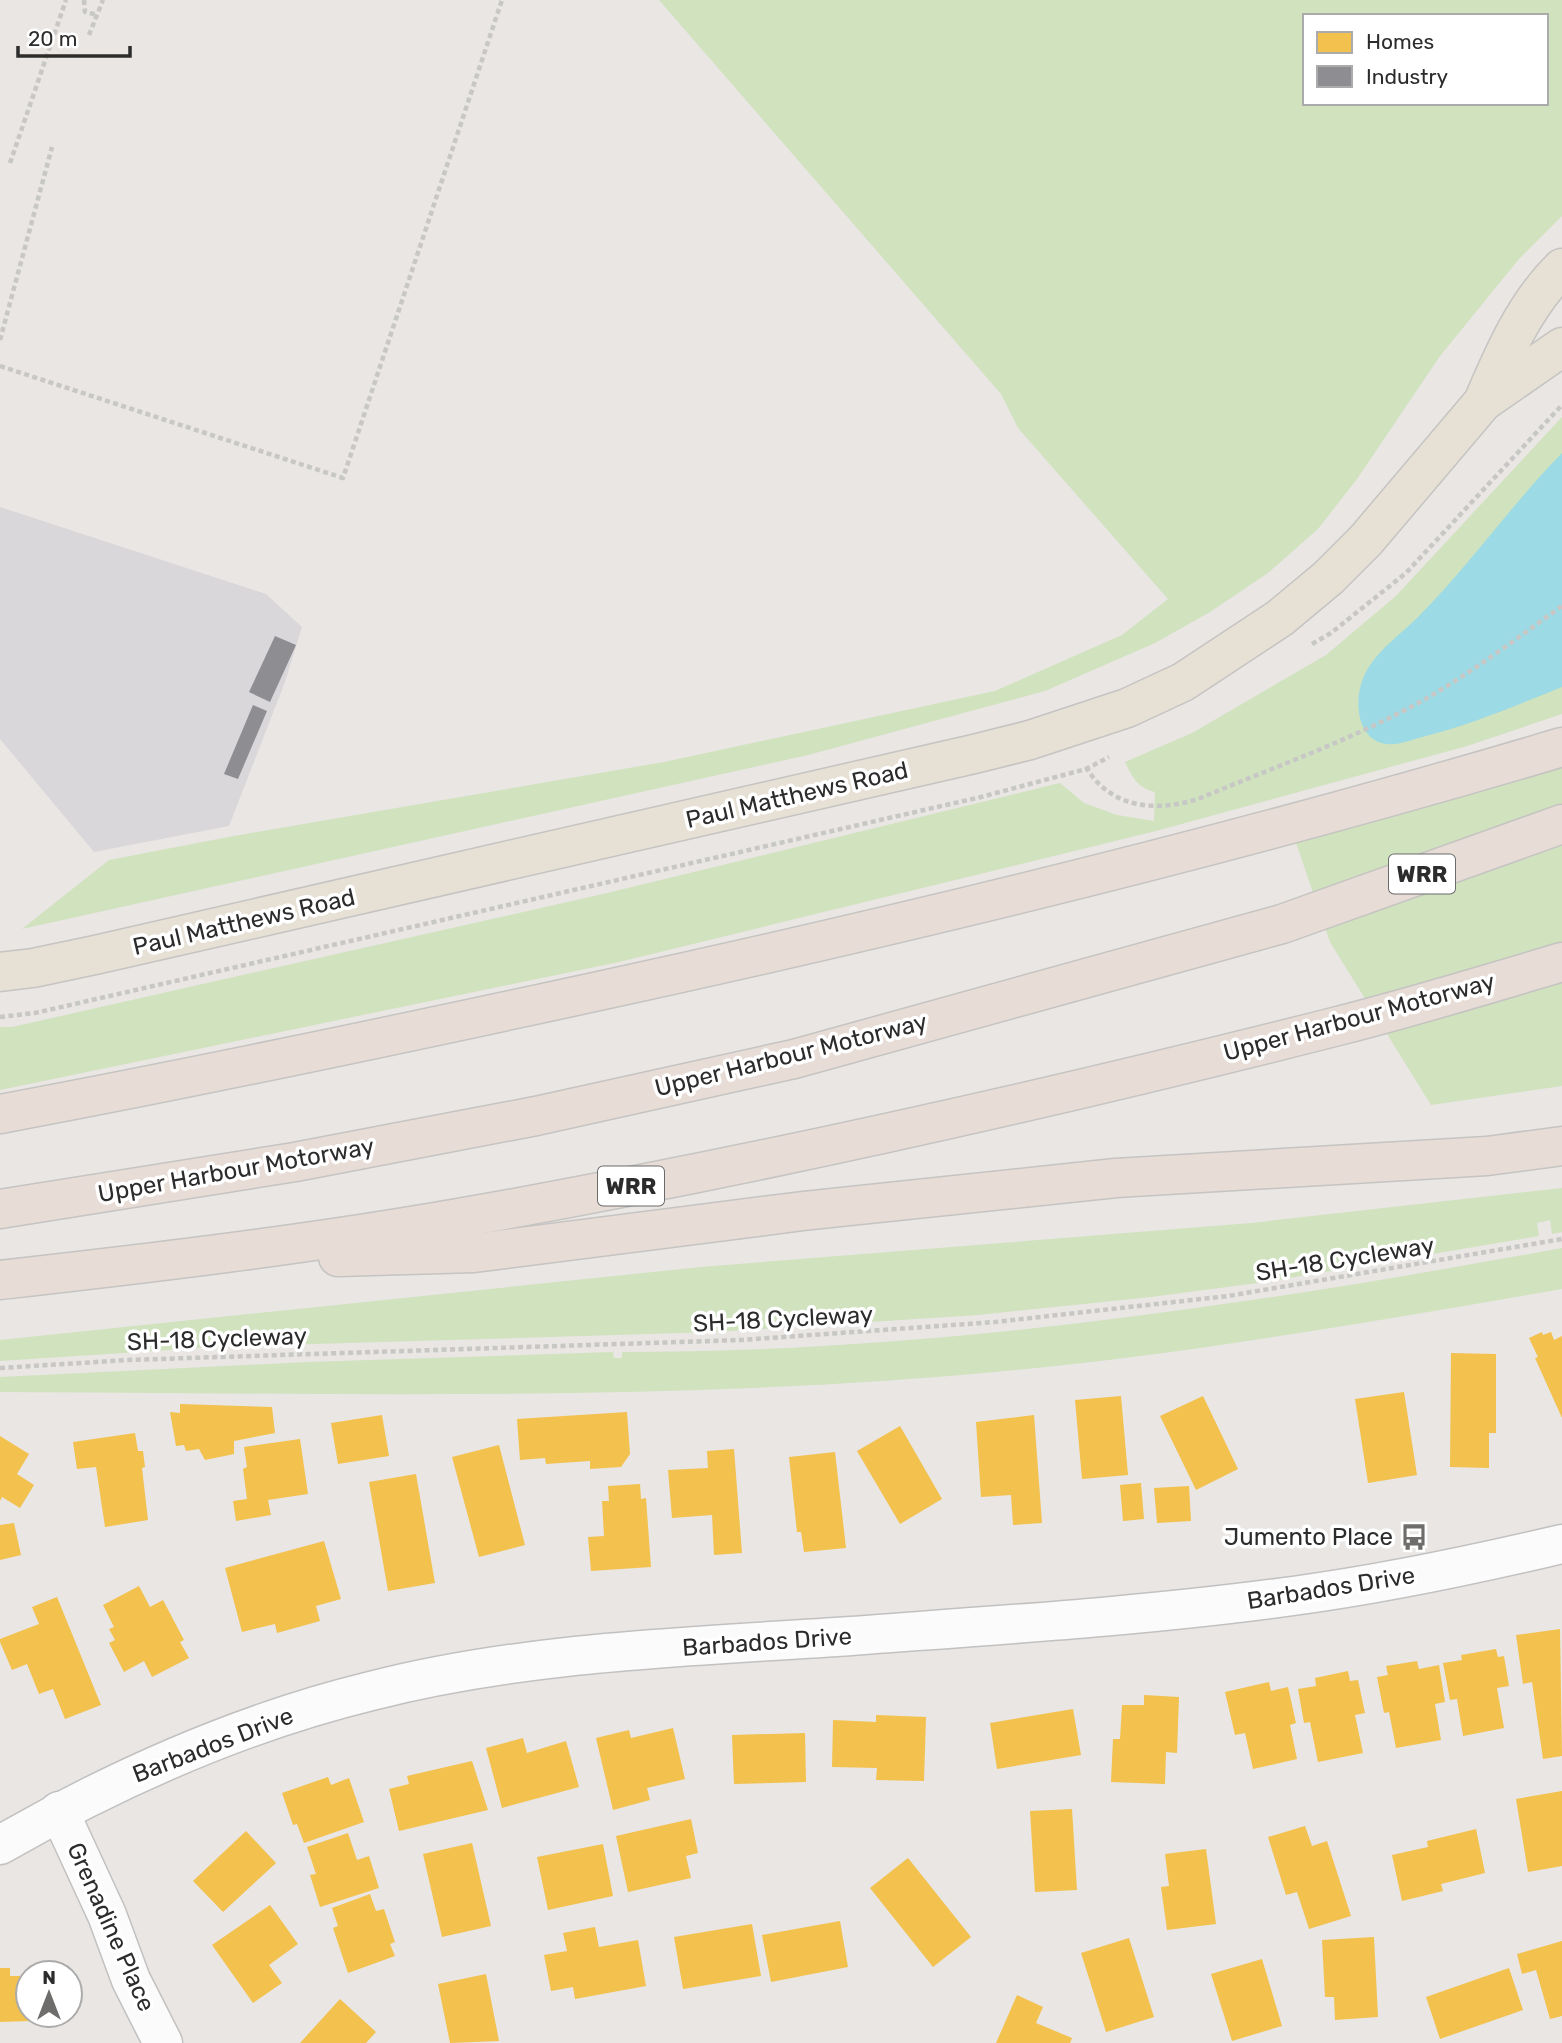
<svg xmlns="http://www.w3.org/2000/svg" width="1562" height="2043" font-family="Rubik,sans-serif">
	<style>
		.industrial { fill: #d9d7da }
		.green { fill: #d0e2be; fill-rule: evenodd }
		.water { fill: #9cdae5 }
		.homes { fill: #f2c14e }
		.industry { fill: #8d8d92 }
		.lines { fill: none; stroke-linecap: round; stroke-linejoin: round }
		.minor-casing { stroke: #c2c1c1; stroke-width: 41 }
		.major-casing { stroke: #c5c4c2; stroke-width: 41 }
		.highway-casing { stroke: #c5c4c2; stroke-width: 41 }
		.path { stroke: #c7c7c6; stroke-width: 4.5; stroke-dasharray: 5 3.5; stroke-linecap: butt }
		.minor { stroke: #fcfbfb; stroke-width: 38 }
		.major { stroke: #e6e0d5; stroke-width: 38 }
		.highway { stroke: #e7dcd6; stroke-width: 38 }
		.labels { text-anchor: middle; stroke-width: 7; stroke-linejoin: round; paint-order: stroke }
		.shield { fill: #fff; stroke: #6b6b6b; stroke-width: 2 }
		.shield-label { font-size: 23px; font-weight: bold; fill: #2c2c2c }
		.street-label { font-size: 24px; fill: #2c2c2c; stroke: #fff }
		.poi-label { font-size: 24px; fill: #2c2c2c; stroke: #fff; text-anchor: end }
	</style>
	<rect width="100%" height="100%" fill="#e9e6e3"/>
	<polygon class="industrial" points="0,507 266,594 302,627 285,682 229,826 94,852 0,739"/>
	<g class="green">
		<path d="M659 0H1562V216L1519 259 1440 356 1357 479 1318 529 1268 573 1210 612 1155 643 1045 691 808 755 22 929 109 860 234 836 664 762 995 691 1122 635 1168 599 1018 428 1001 394ZM1305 16H1546V103H1305Z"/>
		<path d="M1562 417V714L1467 746 1156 831 619 962 0 1090V1027H12L603 894 1060 783 1084 803 1117 815 1154 821 1155 792C1138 788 1132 777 1125 762L1192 733 1326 655 1396 596Z"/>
		<polygon points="1562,762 1562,1086 1431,1105 1330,942 1295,840"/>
		<polygon points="1562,1188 1562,1232 1552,1234 1550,1220 1537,1223 1539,1236 1265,1282 1151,1297 978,1315 715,1332 215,1347 0,1361 0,1340 701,1267 1251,1223"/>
		<path d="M1562 1248V1289C1381 1320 1200 1352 1016 1370 679 1403 339 1393 0 1392V1377L308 1362 613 1352 614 1358H622V1352C937 1352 1252 1305 1562 1248Z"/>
	</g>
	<path class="water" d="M1562 453V687C1517 705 1473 724 1426 736 1416 738 1405 743 1395 744 1355 748 1352 697 1366 672 1379 648 1403 633 1421 614 1471 563 1512 504 1562 453Z"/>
	<g class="homes">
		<polygon points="1542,1332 1543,1335 1551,1332 1554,1340 1562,1336 1562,1418 1535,1358 1538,1357 1529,1338"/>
		<polygon points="1451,1353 1496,1354 1496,1433 1489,1433 1489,1468 1450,1467"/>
		<polygon points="1404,1392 1417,1475 1368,1483 1355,1399"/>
		<polygon points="1121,1396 1128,1475 1082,1479 1075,1400"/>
		<polygon points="1203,1396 1238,1469 1196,1490 1160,1416"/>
		<polygon points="180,1404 272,1407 275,1433 234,1441 234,1454 205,1460 199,1449 186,1451 184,1445 176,1446 170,1412 180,1413"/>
		<polygon points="627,1412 630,1454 621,1467 590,1469 590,1461 546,1464 545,1458 520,1460 517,1419"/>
		<polygon points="382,1415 389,1456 338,1464 331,1423"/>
		<polygon points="1034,1415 1042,1523 1013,1525 1011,1495 981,1497 976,1422"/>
		<polygon points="900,1426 942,1499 900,1524 857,1451"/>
		<polygon points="135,1433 138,1451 143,1451 145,1467 142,1468 148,1520 105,1527 96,1467 77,1469 73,1442"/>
		<polygon points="0,1436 29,1454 17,1474 34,1485 20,1508 2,1497 0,1501"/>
		<polygon points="300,1439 308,1494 268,1500 271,1515 236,1521 233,1501 247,1499 243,1469 247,1467 244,1447"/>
		<polygon points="499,1445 525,1545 479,1557 452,1457"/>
		<polygon points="734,1449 742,1553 714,1555 712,1515 672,1518 668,1470 708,1468 707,1451"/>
		<polygon points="835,1452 846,1548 804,1552 801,1532 797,1532 789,1457"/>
		<polygon points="416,1474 435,1583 388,1591 369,1482"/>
		<polygon points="1141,1483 1144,1519 1123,1521 1120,1485"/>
		<polygon points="640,1484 641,1499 646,1498 651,1567 591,1571 588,1537 604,1536 602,1501 609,1501 608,1486"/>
		<polygon points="1189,1486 1191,1521 1157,1523 1154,1488"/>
		<polygon points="14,1523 21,1555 0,1560 0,1525"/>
		<polygon points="324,1541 341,1599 316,1606 320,1621 277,1633 275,1624 242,1632 225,1568"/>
		<polygon points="139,1586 150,1607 163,1600 184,1640 180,1642 189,1658 152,1677 144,1661 124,1672 109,1643 115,1640 109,1629 114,1627 103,1605"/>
		<polygon points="57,1597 101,1705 65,1719 53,1689 39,1694 27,1664 12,1670 0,1642 0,1639 39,1624 32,1607"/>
		<polygon points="1560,1629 1562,1756 1543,1759 1532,1682 1523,1684 1516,1635"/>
		<polygon points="1496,1649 1498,1657 1504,1656 1509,1686 1497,1688 1504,1728 1463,1736 1457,1699 1450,1700 1443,1663 1462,1660 1461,1655"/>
		<polygon points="1417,1661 1419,1669 1439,1665 1445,1702 1435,1704 1441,1740 1396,1748 1389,1712 1384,1713 1377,1677 1388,1675 1386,1666"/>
		<polygon points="1348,1671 1350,1681 1358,1680 1365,1713 1355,1715 1363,1753 1318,1762 1310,1722 1304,1723 1298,1689 1316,1686 1315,1678"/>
		<polygon points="1269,1682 1271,1691 1288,1687 1296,1723 1290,1725 1297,1759 1253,1769 1245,1733 1235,1735 1225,1692"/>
		<polygon points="1144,1695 1179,1697 1177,1753 1166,1752 1165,1784 1111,1782 1113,1739 1120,1739 1122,1705 1144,1705"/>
		<polygon points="1073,1709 1081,1755 997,1769 990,1723"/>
		<polygon points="876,1715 926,1717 924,1781 876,1780 877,1768 832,1767 833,1720 876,1722"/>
		<polygon points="673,1728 685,1779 647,1788 650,1800 613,1810 596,1738 629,1730 631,1738"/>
		<polygon points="805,1733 806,1782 734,1784 732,1735"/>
		<polygon points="523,1738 527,1753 566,1741 579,1787 502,1808 486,1748"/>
		<polygon points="472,1761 488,1810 399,1831 389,1789 409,1784 407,1776"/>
		<polygon points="328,1777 331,1785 349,1778 364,1822 304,1843 297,1824 293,1825 282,1793"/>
		<polygon points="1562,1791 1562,1866 1528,1872 1516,1799"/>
		<polygon points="1072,1809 1077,1890 1035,1892 1030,1811"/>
		<polygon points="691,1819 698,1853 686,1856 691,1878 628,1892 616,1836"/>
		<polygon points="1305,1826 1312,1846 1327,1841 1351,1916 1309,1929 1297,1892 1286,1895 1268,1837"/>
		<polygon points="1476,1829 1485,1873 1441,1884 1443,1891 1402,1901 1392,1855 1428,1847 1427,1841"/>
		<polygon points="246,1831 276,1863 223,1912 193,1881"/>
		<polygon points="348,1833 357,1860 369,1856 379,1888 320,1907 310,1875 316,1874 307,1847"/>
		<polygon points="472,1843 491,1926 442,1937 423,1854"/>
		<polygon points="603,1844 613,1896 548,1910 537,1857"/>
		<polygon points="1206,1849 1216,1924 1167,1930 1161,1887 1169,1886 1165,1854"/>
		<polygon points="908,1858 971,1937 933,1967 870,1888"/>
		<polygon points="370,1894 376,1911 384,1909 395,1942 390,1944 395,1956 348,1973 333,1928 338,1926 332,1908"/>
		<polygon points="270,1905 298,1944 269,1965 282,1983 253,2003 212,1945"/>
		<polygon points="840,1921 848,1967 771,1982 762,1935"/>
		<polygon points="752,1924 761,1976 683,1989 674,1937"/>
		<polygon points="595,1927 599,1947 638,1940 646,1986 575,1999 573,1987 551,1991 544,1955 567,1951 563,1933"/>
		<polygon points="1374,1937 1378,2017 1335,2020 1334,1997 1325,1997 1322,1940"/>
		<polygon points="1129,1938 1154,2017 1106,2032 1081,1953"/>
		<polygon points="1562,1941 1562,2016 1550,2019 1536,1970 1522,1974 1517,1954"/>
		<polygon points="1262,1959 1282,2026 1232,2041 1211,1974"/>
		<polygon points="0,1968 10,1968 10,1976 28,1976 30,2021 0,2022"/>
		<polygon points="1509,1968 1523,2010 1440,2039 1426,1997"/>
		<polygon points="486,1974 499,2041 450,2043 438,1984"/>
		<polygon points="1017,1995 1043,2007 1036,2023 1072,2038 1070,2043 996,2043"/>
		<polygon points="340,1999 376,2032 366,2043 300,2043"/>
	</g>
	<g class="industry">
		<polygon points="275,636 296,645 270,702 249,692"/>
		<polygon points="253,705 267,711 238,779 224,774"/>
	</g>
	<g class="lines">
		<defs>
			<g id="minor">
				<polyline points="59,1811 107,1915 131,1980 163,2043"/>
				<path d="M0 1845C117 1778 240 1723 371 1691 527 1651 691 1647 851 1636 999 1625 1146 1616 1293 1596 1383 1584 1473 1565 1562 1544"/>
			</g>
			<g id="major">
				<path d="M1483 402C1503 355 1525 304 1562 268"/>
				<polyline points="0,972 33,968 95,955 974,754 1030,740 1127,708 1183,682 1280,618 1328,578 1366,540 1483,402 1562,347"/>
			</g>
			<g id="highway">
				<path d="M0 1114C204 1076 406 1033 608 989 929 919 1248 841 1562 747"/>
				<polyline points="0,1209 295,1162 536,1116 794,1059 1282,924 1562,824"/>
				<polyline points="338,1257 474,1253 803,1211 1116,1178 1487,1156 1562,1146"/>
				<path d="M0 1280C151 1263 303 1245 453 1219 751 1167 1046 1100 1338 1026 1413 1007 1488 984 1562 962"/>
			</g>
		</defs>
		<use href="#minor" class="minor-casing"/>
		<use href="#major" class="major-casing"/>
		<use href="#highway" class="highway-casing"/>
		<g class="path">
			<polyline points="84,0 85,12 98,15"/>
			<polyline points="89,35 103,0"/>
			<polyline points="10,163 66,0"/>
			<polyline points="0,340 52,147"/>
			<polyline points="0,366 343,478 502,0"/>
			<polyline points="1312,644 1331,633 1406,573 1562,405"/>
			<path d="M1086 767C1111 809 1156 812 1198 799 1272 768 1349 741 1420 702 1470 674 1516 639 1562 606"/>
			<polyline points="0,1017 35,1013 105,997 981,797 1086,769 1109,757"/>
			<polyline points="0,1368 128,1360 741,1340 995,1322 1228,1296 1562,1239"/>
		</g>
		<use href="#minor" class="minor"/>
		<use href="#major" class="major"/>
		<use href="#highway" class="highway"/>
	</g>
	<defs>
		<symbol id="bus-bare" viewBox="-9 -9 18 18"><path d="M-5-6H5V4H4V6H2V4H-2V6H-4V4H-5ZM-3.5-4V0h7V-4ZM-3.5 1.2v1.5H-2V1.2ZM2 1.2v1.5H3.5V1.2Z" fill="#6e6d6c" stroke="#fff" stroke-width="2.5" paint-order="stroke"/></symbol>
	</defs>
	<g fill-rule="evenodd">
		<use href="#bus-bare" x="1395" y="1518" width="38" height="38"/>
	</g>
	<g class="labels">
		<g class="shield">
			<rect x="1389" y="854.5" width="66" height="39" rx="5"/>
			<rect x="598" y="1166.5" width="66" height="39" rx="5"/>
		</g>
		<g class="shield-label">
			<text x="1422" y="882">WRR</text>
			<text x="631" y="1194">WRR</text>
		</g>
		<g class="street-label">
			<text transform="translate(797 795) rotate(-13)" y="8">Paul Matthews Road</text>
			<text transform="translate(244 922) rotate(-13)" y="8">Paul Matthews Road</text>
			<text transform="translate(1359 1017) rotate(-15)" y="8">Upper Harbour Motorway</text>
			<text transform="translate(791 1055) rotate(-14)" y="8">Upper Harbour Motorway</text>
			<text transform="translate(236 1170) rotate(-10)" y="8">Upper Harbour Motorway</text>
			<text transform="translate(1345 1259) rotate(-9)" y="8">SH-18 Cycleway</text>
			<text transform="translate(783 1319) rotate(-3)" y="8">SH-18 Cycleway</text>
			<text transform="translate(217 1339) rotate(-2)" y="8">SH-18 Cycleway</text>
			<text transform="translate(1331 1588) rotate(-9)" y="8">Barbados Drive</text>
			<text transform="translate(767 1642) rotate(-4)" y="8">Barbados Drive</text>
			<text transform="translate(213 1745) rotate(-21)" y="8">Barbados Drive</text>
			<text transform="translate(111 1927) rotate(66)" y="8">Grenadine Place</text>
		</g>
		<g class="poi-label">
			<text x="1393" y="1545">Jumento Place</text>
		</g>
	</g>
	<rect x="1303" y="14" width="245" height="91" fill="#ffffff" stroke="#ababab" stroke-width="2"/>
	<rect x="1317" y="32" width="35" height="21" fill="#f2c14e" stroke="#ababab" stroke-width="2"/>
	<text x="1366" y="49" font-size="21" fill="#2c2c2c">Homes</text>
	<rect x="1317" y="66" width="35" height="21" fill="#8d8d92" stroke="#ababab" stroke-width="2"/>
	<text x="1366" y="84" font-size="21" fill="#2c2c2c">Industry</text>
	<g transform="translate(49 1994)"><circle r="33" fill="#ffffff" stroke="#ababab" stroke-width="2"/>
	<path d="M0-5L12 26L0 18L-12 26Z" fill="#6e6d6c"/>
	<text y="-10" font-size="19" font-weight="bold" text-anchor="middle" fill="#2c2c2c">N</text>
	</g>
	<path d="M18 46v10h112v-10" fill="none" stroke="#2c2c2c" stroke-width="3.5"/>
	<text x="28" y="46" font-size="21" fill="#2c2c2c" stroke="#ffffff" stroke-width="5" paint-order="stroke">20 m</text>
</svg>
